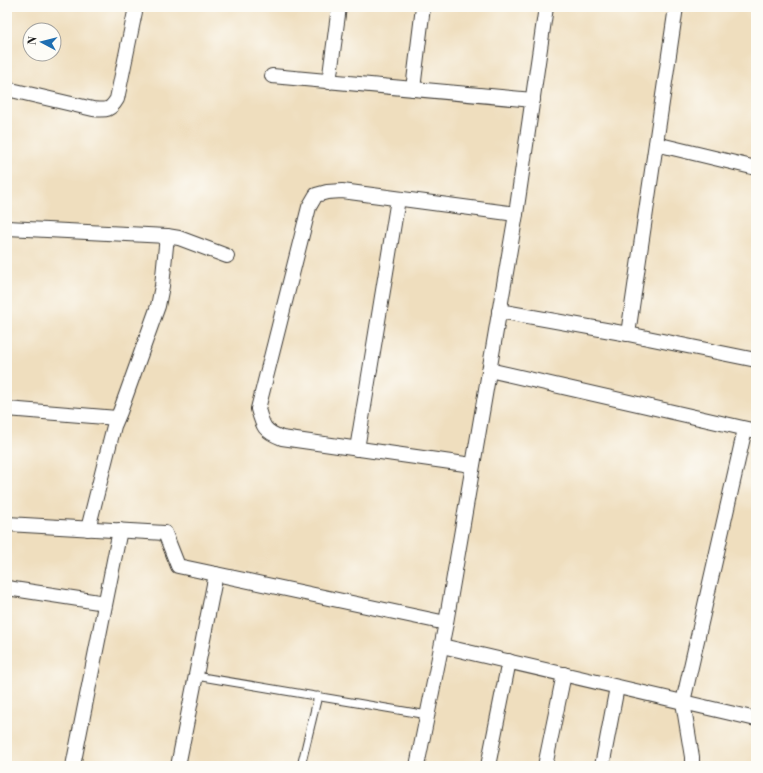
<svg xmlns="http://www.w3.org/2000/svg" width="763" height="773" font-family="'Libre Bodoni',serif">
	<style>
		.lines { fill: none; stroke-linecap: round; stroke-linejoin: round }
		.service-casing { stroke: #3c3934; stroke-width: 9 }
		.minor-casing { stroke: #3c3934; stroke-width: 16 }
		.service { stroke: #fff; stroke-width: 7 }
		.minor { stroke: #fff; stroke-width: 14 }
	</style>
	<rect width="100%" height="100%" fill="#fdfcf7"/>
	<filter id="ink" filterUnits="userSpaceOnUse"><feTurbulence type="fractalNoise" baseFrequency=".025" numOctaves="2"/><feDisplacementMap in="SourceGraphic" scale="8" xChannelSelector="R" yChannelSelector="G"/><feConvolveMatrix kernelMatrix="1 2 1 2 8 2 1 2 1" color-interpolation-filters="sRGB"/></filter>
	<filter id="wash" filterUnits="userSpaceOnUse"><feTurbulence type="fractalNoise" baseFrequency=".012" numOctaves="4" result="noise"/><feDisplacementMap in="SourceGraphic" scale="16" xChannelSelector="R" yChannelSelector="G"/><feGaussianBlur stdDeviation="0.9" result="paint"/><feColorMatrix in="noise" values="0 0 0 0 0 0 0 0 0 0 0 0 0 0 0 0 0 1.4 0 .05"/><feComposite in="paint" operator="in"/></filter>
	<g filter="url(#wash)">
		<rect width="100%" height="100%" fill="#efdebe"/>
	</g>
	<g filter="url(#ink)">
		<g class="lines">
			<defs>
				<g id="service">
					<polyline points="196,676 428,715"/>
					<polyline points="301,766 318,696"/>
				</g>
				<g id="minor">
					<polyline points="272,76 533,100"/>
					<polyline points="329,82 339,7"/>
					<path d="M7 89 93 109C106 110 110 111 117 99L136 7"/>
					<polyline points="413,89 423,7"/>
					<polyline points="656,144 756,168"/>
					<polyline points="7,228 167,236 179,238 227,256"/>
					<polyline points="499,311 628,334 756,360"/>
					<polyline points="628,334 676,7"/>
					<polyline points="489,370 756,431"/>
					<polyline points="7,409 117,418"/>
					<polyline points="357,449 398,199"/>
					<path d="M472 465 282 438C264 431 263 427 258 409L309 207 316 195 327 192 342 191 516 214"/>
					<polyline points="7,524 165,533 178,566 446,623 516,214 546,7"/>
					<polyline points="88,529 114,426 120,412 158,306 162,286 167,236"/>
					<polyline points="7,588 105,603"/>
					<polyline points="442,646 756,719"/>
					<polyline points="73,766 120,530"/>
					<polyline points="178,766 216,574"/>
					<polyline points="417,766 446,623"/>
					<polyline points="488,766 509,661"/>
					<polyline points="545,766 564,674"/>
					<polyline points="602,766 617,687"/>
					<polyline points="692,766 692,757 683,702 745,429"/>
				</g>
			</defs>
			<use href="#service" class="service-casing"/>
			<use href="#minor" class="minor-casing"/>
			<use href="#service" class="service"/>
			<use href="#minor" class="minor"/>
		</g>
	</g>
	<rect width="763" height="773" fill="none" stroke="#fdfcf7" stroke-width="24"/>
	<g transform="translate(42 42) rotate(277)"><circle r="19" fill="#fdfcf7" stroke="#a3a29f"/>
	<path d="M0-3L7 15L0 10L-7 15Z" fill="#1f6fb2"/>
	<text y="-6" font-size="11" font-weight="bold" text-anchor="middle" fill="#1c1c1c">N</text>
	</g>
</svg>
